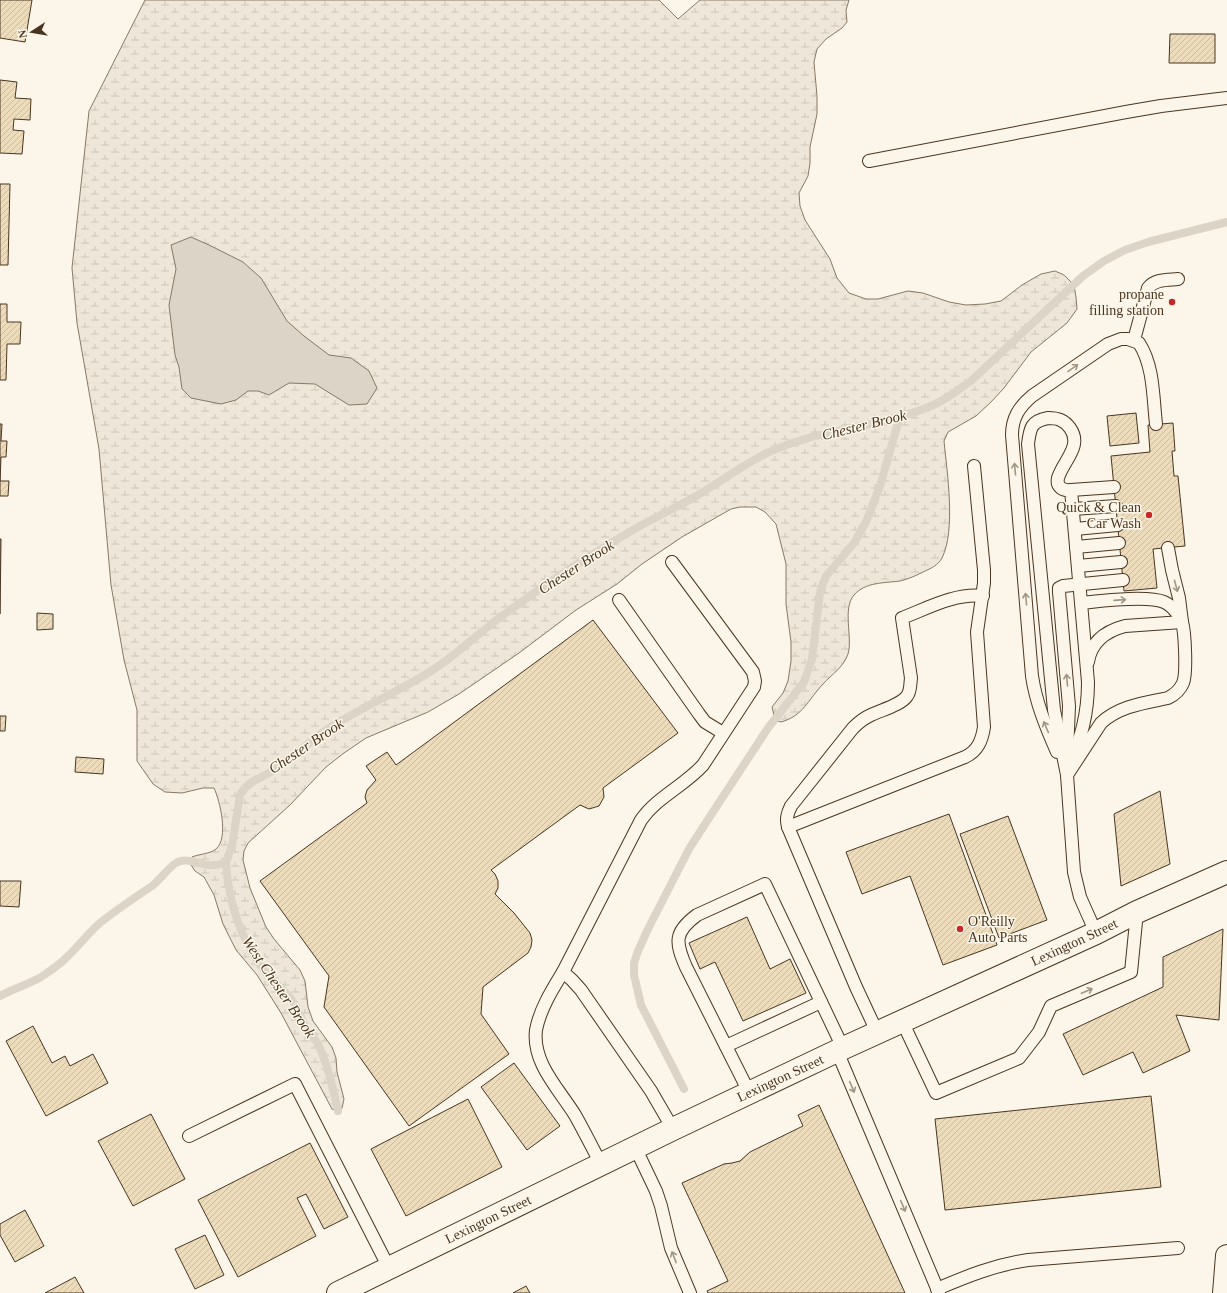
<svg xmlns="http://www.w3.org/2000/svg" width="1227" height="1293" font-family="Georgia,serif">
	<style>
		.wetland { fill: url(#wetland-marsh); stroke: #887966 }
		.water { fill: #dcd4c6; stroke: #887966 }
		.lines { fill: none; stroke-linecap: round; stroke-linejoin: round }
		.stream { stroke: #dcd4c6; stroke-width: 8 }
		.building { fill: url(#building-hatch); stroke: #4a3520 }
		.service-casing { stroke: #4a3520; stroke-width: 14 }
		.tertiary-casing { stroke: #4a3520; stroke-width: 24 }
		.primary-casing { stroke: #4a3520; stroke-width: 24 }
		.service { stroke: #fbf6e9; stroke-width: 12 }
		.tertiary { stroke: #fbf6e9; stroke-width: 22 }
		.primary { stroke: #fbf6e9; stroke-width: 22 }
		.oneway { stroke: #a29684 }
		.poi-dot { fill: #c62828; stroke: #fbf6e9; stroke-width: 1.5 }
		.labels { text-anchor: middle; stroke-width: 3; stroke-linejoin: round; paint-order: stroke }
		.poi-label { font-size: 14px; fill: #4a3520; stroke: #fbf6e9; text-anchor: end }
		.street-label { font-size: 14px; fill: #4a3520; stroke: #fbf6e9 }
		.water-label { font-size: 15px; font-style: italic; fill: #4a3520; stroke: #fbf6e9 }
	</style>
	<defs>
		<pattern id="wetland-marsh" width="20" height="14" patternUnits="userSpaceOnUse"><rect width="20" height="14" fill="#ede6d9"/><path d="M1 5h8M5 5V1M11 12h8M15 12V8" fill="none" stroke="#cdc6ba"/></pattern>
		<pattern id="building-hatch" width="6" height="6" patternUnits="userSpaceOnUse"><rect width="6" height="6" fill="#ecdcbc"/><path d="M-1 1l2-2M0 6l6-6M5 7l2-2" fill="none" stroke="#ccbda1"/></pattern>
	</defs>
	<rect width="100%" height="100%" fill="#fbf6e9"/>
	<path class="wetland" d="M145 0H659L678 19 700 0H849L846 10 847 22 842 28 826 39 817 49 814 62 817 96V114L810 147V163L808 176 799 193 800 206 805 220 830 259 837 278 849 293 866 299H878L908 291 923 293 949 302 966 305 985 304 1001 301 1022 285 1041 274 1055 271 1064 275 1074 285 1076 297 1077 309 1067 323 1031 352 1004 388 991 402 976 416 948 432 944 441C947 472 956 530 942 558 938 565 932 568 925 571 917 575 909 579 900 581 885 583 865 582 854 595 842 609 853 638 848 654 843 668 832 674 823 684 808 700 803 716 781 722L775 720 772 707 783 693 788 681 791 661V642L786 604V564L776 524 765 512 756 507H740L731 509 682 537 642 564 617 584 576 610 519 653 459 694 428 712 366 738 344 753 326 767 290 805 248 843 244 851 243 860 250 888 266 927 274 939 300 970 305 981 308 1007 313 1021 332 1047 336 1058 337 1072 344 1099 342 1108 338 1111 332 1109 281 1013 257 975 236 950 223 924 214 895 204 877 195 871 191 865 192 857C199 854 210 854 216 849 229 838 220 801 214 788H203L182 793 165 792 153 784 137 761V710L124 660 111 585 99 449 77 323 72 268 89 111Z"/>
	<polygon class="water" points="191,237 209,245 243,262 261,278 287,321 304,336 329,355 351,358 369,371 377,388 367,404 349,405 315,384 289,383 269,395 258,391 248,391 236,400 221,404 191,398 182,389 179,367 175,355 169,305 176,269 171,245"/>
	<g class="lines">
		<g class="stream">
			<path d="M226 862C228 901 241 942 267 974 275 984 287 991 294 1003 299 1011 302 1021 307 1030 310 1035 315 1039 318 1044 328 1065 333 1089 338 1111"/>
			<path d="M0 996C13 989 29 984 41 977 50 971 61 964 68 956 79 946 88 933 100 923 116 910 134 898 152 886 161 879 167 869 176 863 189 854 206 872 226 862L232 846 240 795C250 778 262 779 277 768 296 755 312 739 331 727 363 707 397 692 428 673 456 656 479 632 506 613 547 583 594 552 638 527 658 516 679 506 698 495 721 481 743 465 767 453 819 428 879 428 931 406 946 400 958 390 971 381L1083 276 1104 261 1125 250 1148 242 1227 222"/>
			<polyline points="684,1089 641,1005 634,975 634,963 638,951 648,929 689,849 707,821 768,728 804,682 812,659 820,592 826,576 854,543 866,522 880,486 900,416"/>
		</g>
	</g>
	<g class="building">
		<polygon points="0,0 32,0 25,42 0,38"/>
		<polygon points="1170,34 1215,34 1215,63 1169,63"/>
		<polygon points="0,80 17,82 15,98 31,99 30,120 14,119 13,130 24,131 22,154 0,153"/>
		<polygon points="0,184 10,184 8,265 0,265"/>
		<polygon points="0,304 7,304 7,322 21,322 20,344 7,344 6,380 0,380"/>
		<polygon points="1136,413 1139,443 1110,446 1107,416"/>
		<polygon points="1173,423 1175,451 1172,451 1174,476 1178,476 1185,546 1153,549 1157,588 1124,591 1111,456 1150,452 1148,425"/>
		<polygon points="0,424 2,424 1,441 7,441 6,457 1,457 0,481 9,481 8,496 0,496"/>
		<polygon points="0,539 1,539 0,614"/>
		<polygon points="37,613 53,614 53,629 37,630"/>
		<polygon points="593,620 678,733 603,788 604,797 599,806 589,809 580,805 491,870 495,874 498,881 498,888 495,894 514,913 530,933 532,940 531,947 528,953 483,987 481,1014 509,1054 409,1126 324,1007 329,976 260,881 367,803 365,797 367,790 376,780 366,766 387,752 396,765"/>
		<polygon points="0,716 6,716 5,731 0,731"/>
		<polygon points="76,757 104,759 103,774 75,772"/>
		<polygon points="1160,791 1170,864 1121,886 1114,814"/>
		<polygon points="949,814 997,945 943,965 910,876 862,894 846,852"/>
		<polygon points="1008,816 1047,920 999,938 960,834"/>
		<polygon points="0,881 21,881 19,907 0,906"/>
		<polygon points="747,917 770,969 790,959 806,993 743,1021 715,962 700,969 689,943"/>
		<polygon points="1223,929 1219,1020 1176,1015 1190,1051 1143,1073 1133,1052 1083,1075 1063,1034 1163,987 1163,957"/>
		<polygon points="33,1026 52,1063 65,1056 70,1066 93,1054 108,1083 46,1116 6,1041"/>
		<polygon points="514,1063 560,1126 527,1150 481,1087"/>
		<polygon points="1151,1096 1161,1187 945,1210 935,1119"/>
		<polygon points="468,1099 502,1167 406,1216 371,1149"/>
		<polygon points="819,1105 905,1293 708,1293 707,1291 728,1281 682,1183 724,1164 732,1163 740,1161 750,1152 803,1126 798,1115"/>
		<polygon points="151,1114 185,1179 133,1206 98,1141"/>
		<polygon points="310,1143 348,1217 324,1229 306,1194 297,1198 316,1236 238,1277 198,1200"/>
		<polygon points="25,1210 44,1246 15,1262 0,1235 0,1224"/>
		<polygon points="205,1235 224,1275 195,1289 175,1249"/>
		<polygon points="75,1277 84,1293 45,1293"/>
		<polygon points="526,1286 530,1293 513,1293"/>
	</g>
	<g class="lines">
		<defs>
			<g id="service">
				<polyline points="869,161 1126,112 1161,106 1227,98"/>
				<path d="M1134 340 1148 288C1155 279 1167 280 1178 279"/>
				<path d="M1048 418C1058 418 1064 420 1070 428 1083 446 1063 461 1058 478 1056 487 1063 491 1071 490L1088 682C1088 720 1079 741 1067 775L1054 710 1028 444C1030 428 1031 421 1048 418Z"/>
				<polyline points="1071,490 1114,487"/>
				<polyline points="1073,509 1116,506"/>
				<polyline points="1075,529 1118,525"/>
				<polyline points="1076,547 1119,543"/>
				<path d="M672 562 753 672 755 681 754 687 703 765C684 786 657 797 641 820L563 972 572 980 581 990 651 1091 673 1129"/>
				<polyline points="1078,566 1121,562"/>
				<polyline points="619,600 699,714 705,722 723,733"/>
				<path d="M1081 603C1101 601 1147 595 1164 602 1171 605 1180 615 1182 622 1185 632 1187 674 1183 683 1180 690 1174 695 1168 698 1144 703 1119 706 1101 723L1067 775 1074 872 1080 897 1096 933"/>
				<path d="M1088 662C1091 642 1106 631 1125 626L1182 622 1179 598 1172 570 1168 548"/>
				<path d="M1057 752C1046 727 1036 703 1032 676L1012 435C1012 418 1019 407 1032 396L1108 344 1121 339H1128L1139 343C1154 366 1153 398 1156 424"/>
				<polyline points="1067,754 1069,706 1059,592 1059,588 1063,586 1123,580"/>
				<path d="M788 827 965 757C978 751 982 740 984 727L977 632 984 583V570L974 466"/>
				<path d="M563 972C552 990 540 1009 536 1030 532 1063 559 1089 575 1115 584 1131 592 1147 601 1164"/>
				<polyline points="902,1021 936,1093 1019,1058 1039,1032 1051,1006 1131,972 1137,912"/>
				<path d="M877 1032 856 987 788 827C786 819 787 814 791 806L853 728C859 722 864 718 871 715 881 710 901 705 907 696 911 691 910 684 911 678L902 618C928 608 955 593 983 596"/>
				<polyline points="726,1046 821,1002"/>
				<polyline points="837,1051 939,1293"/>
				<path d="M749 1092 686 967C675 942 674 932 697 915L765 884 843 1048"/>
				<polyline points="189,1136 295,1084 389,1268"/>
				<polyline points="635,1147 656,1191 661,1206 671,1248 690,1293"/>
				<path d="M937 1289C967 1276 995 1265 1028 1260L1178 1248"/>
			</g>
			<polyline id="tertiary" points="1224,1293 1227,1256"/>
			<polyline id="primary" points="338,1293 673,1129 837,1051 1096,933 1137,912 1227,872"/>
		</defs>
		<use href="#service" class="service-casing"/>
		<use href="#tertiary" class="tertiary-casing"/>
		<use href="#primary" class="primary-casing"/>
		<use href="#service" class="service"/>
		<use href="#tertiary" class="tertiary"/>
		<use href="#primary" class="primary"/>
	</g>
	<defs><path id="oneway-shaft" d="M-6 0H5M1.5-3L5.5 0L1.5 3" fill="none" stroke-width="1.6" stroke-linecap="round" stroke-linejoin="round"/></defs>
	<g class="oneway">
		<use href="#oneway-shaft" transform="translate(1073 368) rotate(-35)"/>
		<use href="#oneway-shaft" transform="translate(1015 469) rotate(-95)"/>
		<use href="#oneway-shaft" transform="translate(1176 586) rotate(75)"/>
		<use href="#oneway-shaft" transform="translate(1026 599) rotate(-95)"/>
		<use href="#oneway-shaft" transform="translate(1120 600) rotate(-4)"/>
		<use href="#oneway-shaft" transform="translate(1067 680) rotate(-95)"/>
		<use href="#oneway-shaft" transform="translate(1046 727) rotate(-113)"/>
		<use href="#oneway-shaft" transform="translate(1087 991) rotate(-23)"/>
		<use href="#oneway-shaft" transform="translate(852 1087) rotate(67)"/>
		<use href="#oneway-shaft" transform="translate(903 1206) rotate(67)"/>
		<use href="#oneway-shaft" transform="translate(674 1257) rotate(-111)"/>
	</g>
	<g class="poi-dot">
		<circle cx="1172" cy="302" r="4"/>
		<circle cx="1149" cy="515" r="4"/>
		<circle cx="960" cy="929" r="4"/>
	</g>
	<g class="labels">
		<g class="poi-label">
			<text x="1164" y="299">propane<tspan x="1164" dy="16">filling station</tspan></text>
			<text x="1141" y="512">Quick &amp; Clean<tspan x="1141" dy="16">Car Wash</tspan></text>
			<text x="968" y="926" text-anchor="start">O'Reilly<tspan x="968" dy="16">Auto Parts</tspan></text>
		</g>
		<g class="street-label">
			<text transform="translate(1074 942) rotate(-25)" y="5">Lexington Street</text>
			<text transform="translate(780 1078) rotate(-25)" y="5">Lexington Street</text>
			<text transform="translate(488 1219) rotate(-26)" y="5">Lexington Street</text>
		</g>
		<g class="water-label">
			<text transform="translate(864 425) rotate(-14)" y="5">Chester Brook</text>
			<text transform="translate(576 567) rotate(-33)" y="5">Chester Brook</text>
			<text transform="translate(306 746) rotate(-34)" y="5">Chester Brook</text>
			<text transform="translate(279 987) rotate(56)" y="5">West Chester Brook</text>
		</g>
	</g>
	<g transform="translate(32 32) rotate(258)" stroke="#fbf6e9" stroke-width="3" paint-order="stroke">
	<path d="M0-3L7 15L0 10L-7 15Z" fill="#4a3520"/>
	<text y="-6" font-size="11" font-weight="bold" text-anchor="middle" fill="#4a3520">N</text>
	</g>
</svg>
